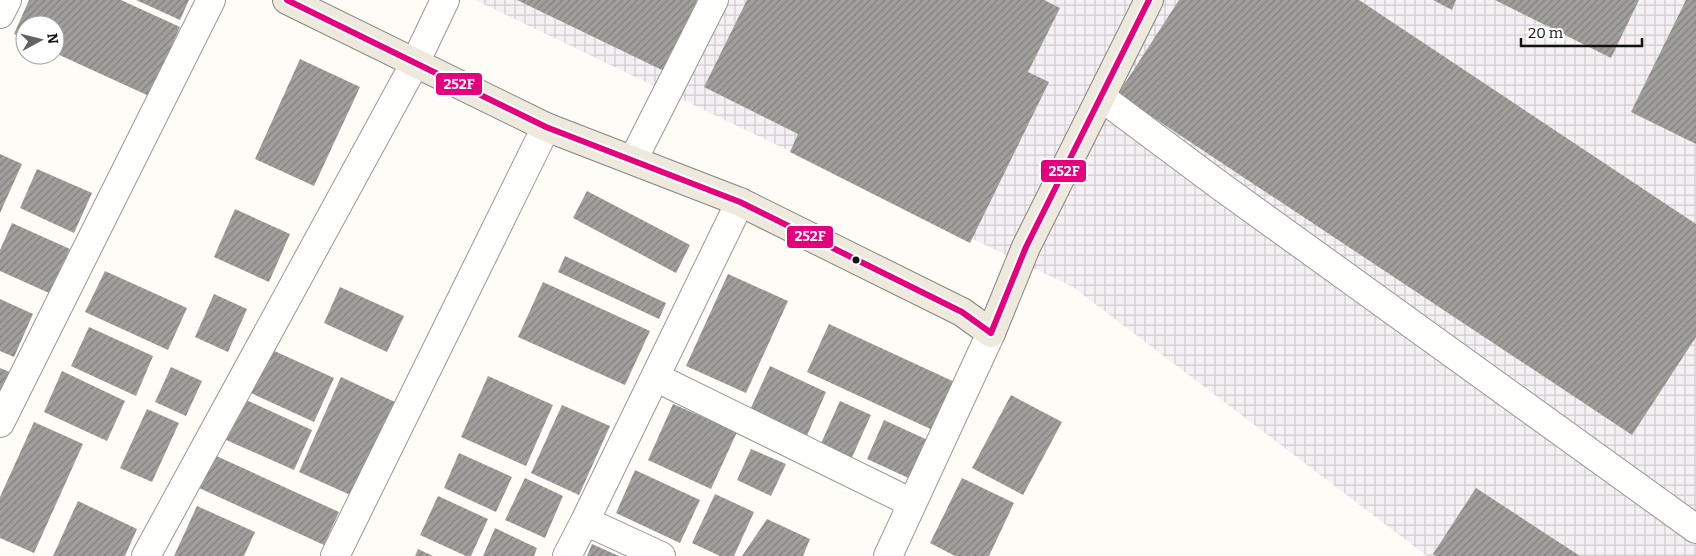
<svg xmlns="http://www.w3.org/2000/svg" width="1696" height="556" font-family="Bitter,serif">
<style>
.industrial{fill:url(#industrial-grid)}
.building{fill:url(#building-hatch)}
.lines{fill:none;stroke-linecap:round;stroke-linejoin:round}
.minor-casing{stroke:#979795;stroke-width:30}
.major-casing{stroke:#858482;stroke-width:30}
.minor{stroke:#fffffe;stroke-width:28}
.major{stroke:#ede9dc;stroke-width:28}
.bus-1-casing{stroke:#fff;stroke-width:10}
.bus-1{stroke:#e5007d;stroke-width:6}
.bus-dot{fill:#111;stroke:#fff;stroke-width:2}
.line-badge{stroke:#fff;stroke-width:2}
.badge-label{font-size:14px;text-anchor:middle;font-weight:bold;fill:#fff}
</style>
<defs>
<pattern id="industrial-grid" width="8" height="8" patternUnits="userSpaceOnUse" patternTransform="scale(1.25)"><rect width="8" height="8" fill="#f5f0f3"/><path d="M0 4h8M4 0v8" fill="none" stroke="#d1cdcf"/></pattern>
<pattern id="building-hatch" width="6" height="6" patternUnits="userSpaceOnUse" patternTransform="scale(1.25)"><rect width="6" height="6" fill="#a19f9c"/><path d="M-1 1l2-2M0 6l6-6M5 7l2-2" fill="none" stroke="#82807e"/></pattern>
</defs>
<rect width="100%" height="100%" fill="#fdfcf7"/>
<path class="industrial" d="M475 0H1696V556H1427L1073 287Z"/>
<path class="building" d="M29 0H121L180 27 149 96 55 53V25H25V39L14 34Z
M136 0H189L180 20Z
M517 0H697L664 71Z
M747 0H1044L1060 8 1028 72 1049 82 970 243 790 152 798 134 704 87Z
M1179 0H1359L1696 224V337L1632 435 1118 94Z
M1433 0H1456L1452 10Z
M1495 0H1639L1611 58Z
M1686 0H1696V144L1631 112Z
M300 59 360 87 314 186 255 159Z
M0 154 22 164 0 213Z
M37 169 92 193 74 233 20 208Z
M587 191 690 245 676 273 573 218Z
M235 209 290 234 269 282 214 257Z
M12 223 70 249 49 293 0 271V250Z
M565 256 666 303 659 319 558 272Z
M105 271 187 308 168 350 85 312Z
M728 274 788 301 746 393 686 366Z
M543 282 650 331 625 385 518 337Z
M340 287 404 316 387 352 324 323Z
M214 294 247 309 228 352 195 337Z
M0 299 33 314 14 357 0 351Z
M829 324 959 384 937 432 807 372Z
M89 327 153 356 136 396 71 366Z
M270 349 334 378 314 422 251 393Z
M770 366 826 392 806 438 749 412Z
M171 367 202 381 186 416 155 402Z
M0 368 12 373 0 401Z
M62 371 125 401 107 441 44 412Z
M488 376 553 405 526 466 461 437Z
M341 377 397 403 355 497 299 472Z
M1011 395 1062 422 1023 495 972 468Z
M242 398 312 430 294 470 224 439Z
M840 401 871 415 849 464 818 450Z
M673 404 737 432 711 489 648 460Z
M562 405 610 426 579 495 531 473Z
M147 409 179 423 152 482 120 468Z
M884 420 932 442 915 481 867 459Z
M34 422 83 444 34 553 0 538V497Z
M751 449 786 464 771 496 737 480Z
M459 453 512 477 496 512 444 488Z
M212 454 339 512 324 545 197 487Z
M635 470 700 500 680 543 616 513Z
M525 478 563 496 545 538 505 520Z
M962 478 1014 503 989 556H955L930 543Z
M1476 488 1580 556H1436L1433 554Z
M715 494 754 512 734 556H720L692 543Z
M438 496 488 519 471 556H466L420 535Z
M78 501 137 529 125 556H53Z
M197 506 255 532 244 556H174Z
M767 519 810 539 803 556H742Z
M495 528 537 548 534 556H483Z
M592 544 619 556H587Z
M418 549 433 556H415Z"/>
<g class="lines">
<defs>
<path id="minor" d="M0 14 7 0
M1101 97 1219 185 1696 529
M633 160 714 0
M655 377 912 503
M0 423 211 0
M585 521 661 556
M146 556 415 63 445 0
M335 556 546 127
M567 556 585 521 740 202
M888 556 991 333"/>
<path id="major" d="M287 0 546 127 740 202 962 312 991 333 1026 247 1149 0"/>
</defs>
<use href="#minor" class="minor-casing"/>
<use href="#major" class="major-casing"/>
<use href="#minor" class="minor"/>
<use href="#major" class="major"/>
<defs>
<path id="bus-1" d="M287 0 546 127 740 202 962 312 991 333 1026 247 1149 0"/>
</defs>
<use href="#bus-1" class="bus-1-casing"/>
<use href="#bus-1" class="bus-1"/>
</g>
<circle class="bus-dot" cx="856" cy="260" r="4.5"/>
<g class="line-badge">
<rect x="435" y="72" width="48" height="24" rx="5" fill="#e5007d"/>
<rect x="1040" y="159" width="47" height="24" rx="5" fill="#e5007d"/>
<rect x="786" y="225" width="48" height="24" rx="5" fill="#e5007d"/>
</g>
<g class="badge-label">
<text x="459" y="89">252F</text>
<text x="1064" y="176">252F</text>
<text x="810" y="241">252F</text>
</g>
<g transform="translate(40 40) rotate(83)"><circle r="24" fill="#ffffff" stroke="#a0a0a0"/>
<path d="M0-4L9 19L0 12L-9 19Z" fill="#646362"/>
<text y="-8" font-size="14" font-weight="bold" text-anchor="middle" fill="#111111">N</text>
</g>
<path d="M1521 38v8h121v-8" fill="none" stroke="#111111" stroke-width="2.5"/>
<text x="1528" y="38" font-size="15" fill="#111111" stroke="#ffffff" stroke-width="4" paint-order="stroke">20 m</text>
</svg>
